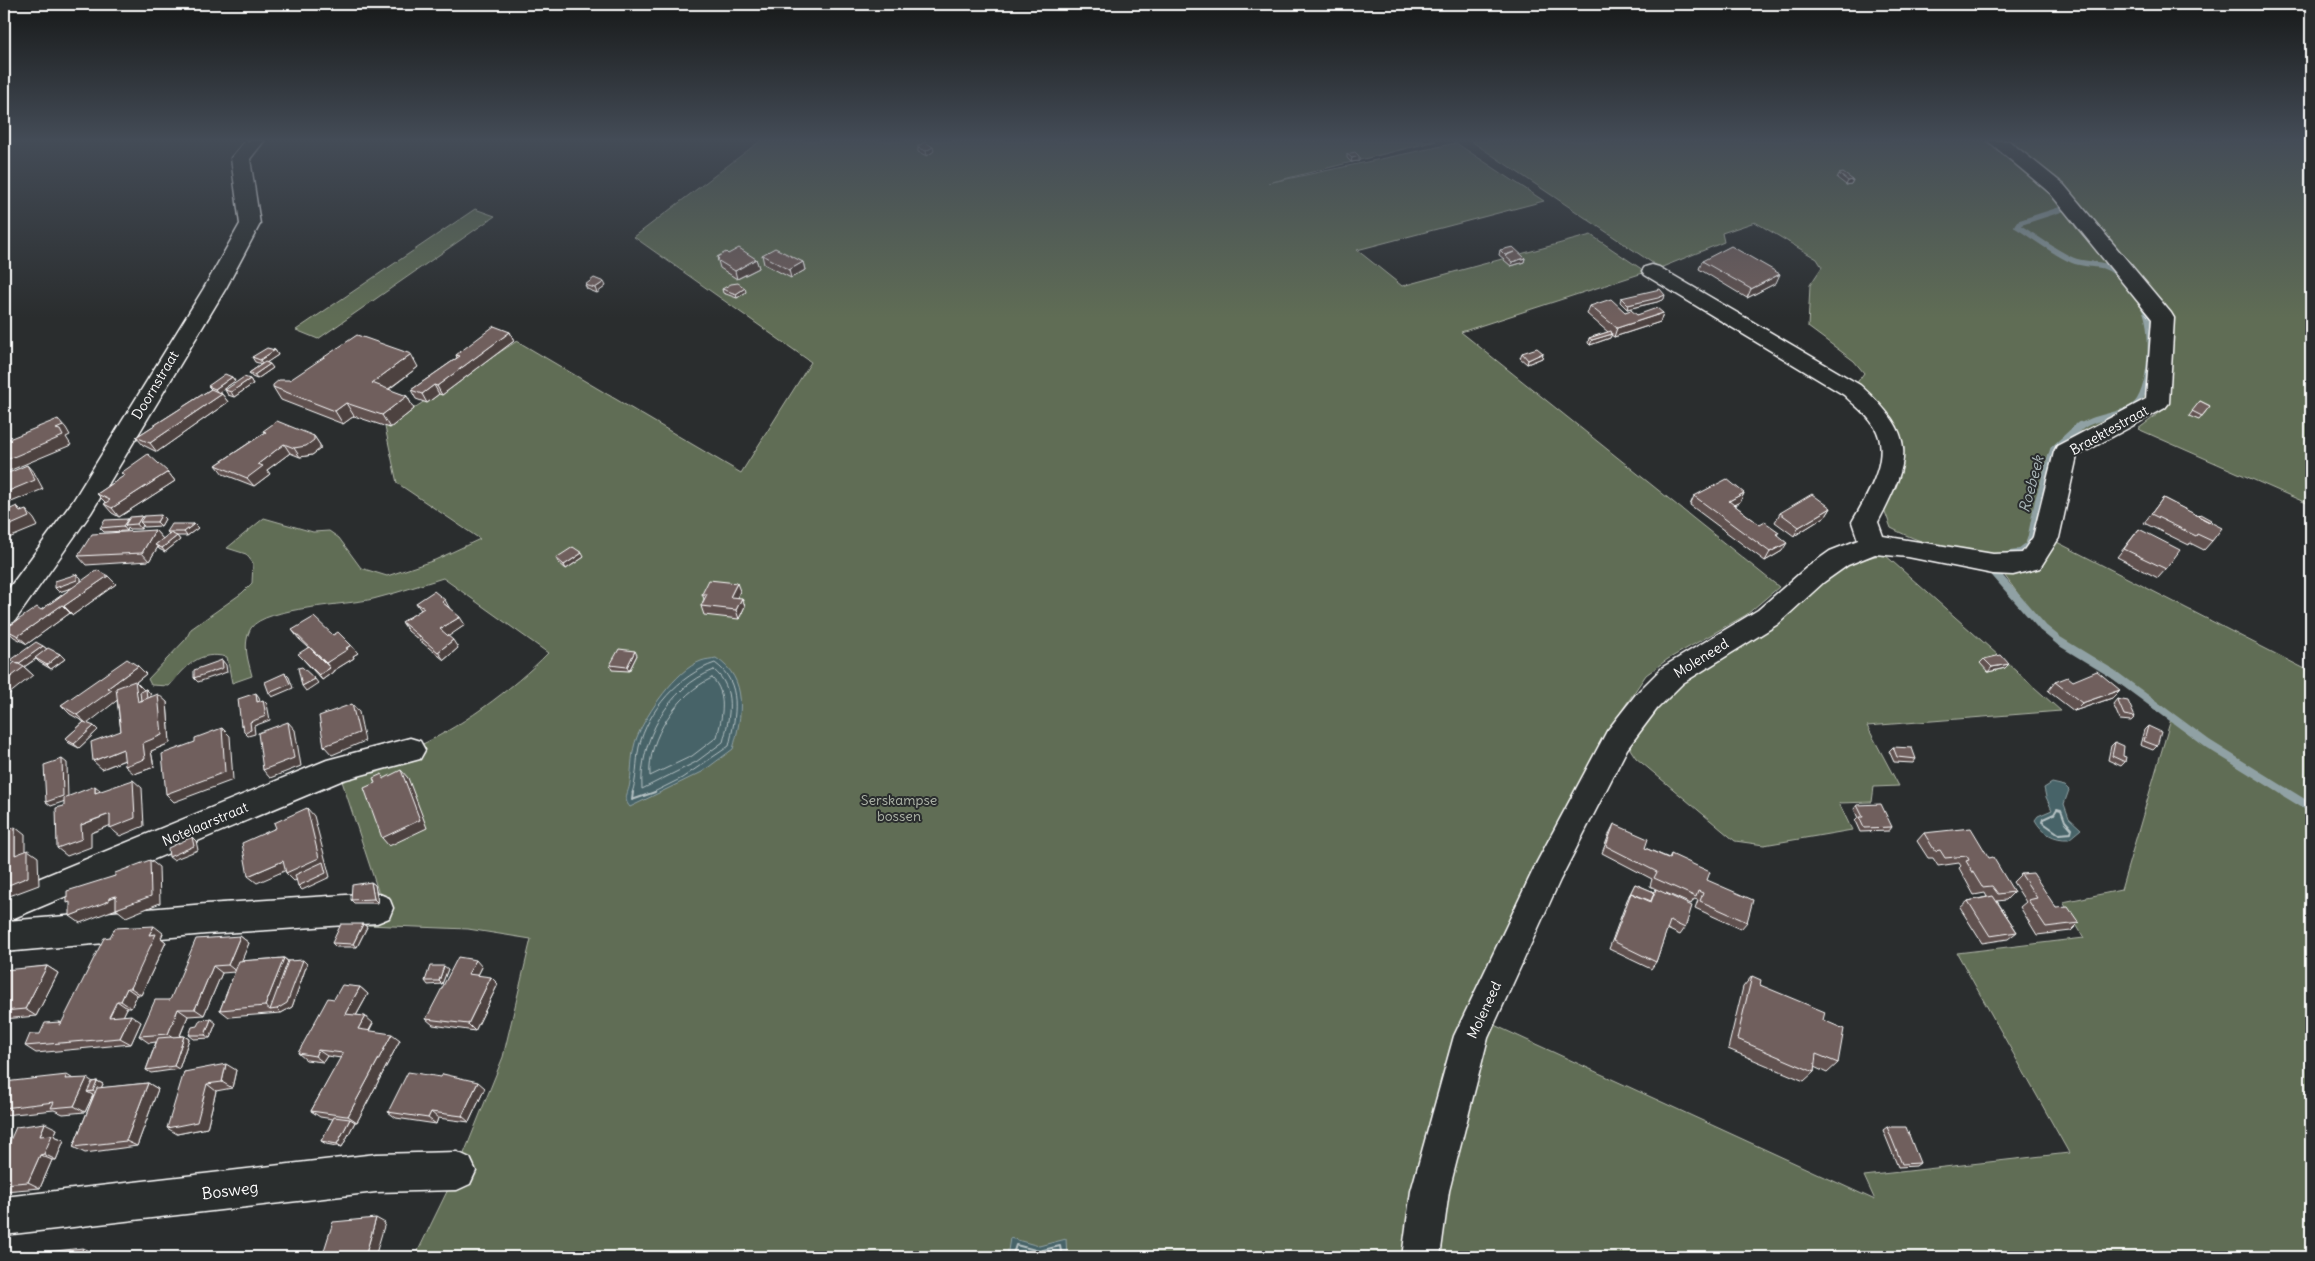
<svg xmlns="http://www.w3.org/2000/svg" width="2315" height="1261" font-family="Delius,sans-serif">
<style>
.green{fill:#616d54;stroke:#b0b6aa}
.water{fill:#466368;stroke:#90a1a4}
.lines{fill:none;stroke-linecap:round;stroke-linejoin:round}
.shore-far1{stroke:#b5c1c3;stroke-width:1}
.shore{stroke:#b5c1c3;stroke-width:2}
.stream-far2{stroke:#90a1a4;stroke-width:5.5}
.stream-far1{stroke:#90a1a4;stroke-width:8}
.stream{stroke:#90a1a4;stroke-width:9}
.minor-casing{stroke:#fff;stroke-width:3}
.minor{fill:#2a2d2e;fill-rule:evenodd}
.wall{fill:#605150;stroke:#fff}
.shaded-wall{fill:#4e4241;stroke:#fff}
.building{fill:#705e5d;stroke:#fff}
.labels{text-anchor:middle;dominant-baseline:central;stroke-width:4;stroke-linejoin:round;paint-order:stroke}
.street-label{font-size:14px;fill:#fff;stroke:#2a2d2e}
.park-label{font-size:14px;fill:#b0b6aa;stroke:#2a2d2e}
.water-label{font-size:15px;font-style:italic;fill:#acb9bb;stroke:#2a2d2e}
.near-street-label{font-size:16px;fill:#fff;stroke:#2a2d2e}
</style>
<rect width="100%" height="100%" fill="#2a2d2e"/>
<filter id="ink" filterUnits="userSpaceOnUse"><feTurbulence type="fractalNoise" baseFrequency=".02" numOctaves="2"/><feDisplacementMap in="SourceGraphic" scale="10" xChannelSelector="R" yChannelSelector="G"/><feConvolveMatrix kernelMatrix="1 2 1 2 8 2 1 2 1" color-interpolation-filters="sRGB"/></filter>
<g filter="url(#ink)">
<path class="green" d="M760 141H1436L1268 183 1456 143 1544 201 1357 250 1402 286 1591 235 1646 272 1461 332 1779 587 1746 615 1668 659 1646 675 1612 725 1492 1024 1875 1200 1864 1176 2069 1153 1957 953 2084 938 2063 902 2121 890 2171 719 2044 630 2002 572 2053 540 2311 672V1257H1437L1451 1168 1419 1183 1408 1257H415L457 1171 503 1057 531 939 468 929 366 925 382 903 338 769C362 763 387 758 409 750 455 732 514 688 548 653L443 578C420 585 397 593 373 599 348 605 265 607 251 628 242 644 248 660 252 676L232 683 227 657C198 650 187 666 169 686L151 685 148 679 186 639 191 629 242 593 252 583 253 563 246 554 227 548 264 518 313 532 329 531 339 538 361 568 387 576 435 560 480 539 397 483 385 427 517 341 741 473 811 362 634 237Z
M1471 141H1985L2061 202 2076 228 2134 291 2144 308 2152 327 2150 392 2143 401 2128 410 2074 435 2057 447 2022 556C1980 559 1929 548 1891 528L1884 509 1901 440 1856 384 1864 373 1854 361 1808 327 1810 285 1822 267 1817 259 1755 222 1722 233 1724 242 1660 268Z
M2008 141H2311V505L2138 429 2166 408 2172 318Z
M475 209 495 216 318 339 296 330Z
M1884 554 2061 711 1867 726 1899 786 1874 787 1872 802 1839 803 1852 830 1764 845 1735 841 1636 758 1630 749 1632 737 1680 680 1811 592 1838 571 1859 560Z"/>
<path class="water" d="M716 658C749 679 742 716 733 749L702 772 630 807C622 798 629 793 630 782 632 767 631 752 637 737 647 713 676 670 701 661 706 659 712 659 716 658Z
M2052 783 2065 786 2069 790 2064 804 2069 818 2081 829 2069 839C2054 840 2042 833 2035 820L2038 816 2052 810 2046 797 2044 788Z
M1010 1238 1039 1246 1066 1239 1067 1257H1007Z"/>
<g class="lines">
<path class="shore-far1" d="M714 670C736 688 730 717 723 742L696 762 642 789C639 741 668 687 714 670Z
M712 678C728 693 722 718 717 737L692 756 650 776C647 739 678 693 712 678Z
M632 793C637 779 636 762 639 747 648 710 679 675 715 663 743 683 736 716 729 746L682 778 652 793"/>
<path class="shore" d="M633 792 632 800 655 792
M2057 809 2061 810 2065 821 2072 829 2071 833 2059 834 2042 822 2043 819 2054 814Z
M1012 1257 1016 1245 1039 1251 1060 1246 1062 1257"/>
<path class="stream-far2" d="M2058 198 2062 209 2019 223 2017 226C2035 237 2052 251 2072 260 2088 267 2102 260 2116 273
M2079 428C2094 416 2117 417 2133 407 2152 396 2155 325 2144 308"/>
<path class="stream-far1" d="M2010 555 2018 554 2030 545 2039 500 2054 450 2080 426
M1995 573 2043 628 2059 641 2113 674 2208 744 2287 793"/>
<path class="stream" d="M2285 792 2311 808"/>
<defs>
<path id="minor" d="M245 141H264L250 159 260 224 226 288 91 513 14 622 4 625V595L73 501 204 288 240 224 231 158Z
M1988 141H2009L2064 185 2171 313 2174 318 2169 403 2165 408 2077 456 2059 538 2040 568 2013 575 1993 574 1908 557 1875 554 1848 565 1824 582 1778 624 1683 683 1657 709 1627 749 1560 880 1488 1038 1449 1191 1440 1257H1402L1411 1191 1454 1036 1537 862 1607 731 1637 693 1663 667 1758 610 1806 568 1830 551 1858 540 1852 522C1867 496 1893 456 1874 426 1867 414 1854 405 1844 395L1645 275 1642 271 1645 267 1652 265 1659 267 1860 385C1917 436 1912 457 1878 522L1883 536 1993 554 2022 553 2033 537 2054 452 2057 446 2146 399 2152 319 2050 193Z
M410 738 420 741 425 750 420 759 343 780 7 921 206 904 377 893 389 898 393 908 389 918 377 923 206 934 4 952V893L327 760Z
M457 1152 470 1158 476 1171 470 1184 457 1190 376 1192 4 1235V1197L376 1154Z"/>
</defs>
<use href="#minor" class="minor-casing"/>
<use href="#minor" class="minor"/>
</g>
<path class="wall" d="M918 148 934 151 927 156 918 152Z
M1347 154 1359 161 1351 162 1347 158Z
M1839 174 1853 180 1851 184 1846 185 1837 178Z
M1500 250 1525 258 1524 262 1511 266 1504 260V259L1499 255Z
M728 254 756 259 759 268 737 279 720 268 717 257Z
M762 255 803 262 805 270 791 278 764 264Z
M1702 261 1776 283 1747 298 1699 269Z
M585 285 606 286 597 293 587 289Z
M722 289 746 292 737 298 723 293Z
M1621 298 1664 299 1657 302 1627 309 1620 302Z
M1590 306 1625 312 1637 315 1663 313 1660 322 1614 337 1611 335 1610 338 1590 345 1588 343 1589 338 1608 332 1587 314Z
M510 332 514 341 442 395 439 394 427 403 416 399 411 390 457 358 456 355Z
M275 350 278 355 267 362 273 368 257 379 252 377 249 373 262 364 255 362 252 357Z
M1522 353H1543L1542 358 1527 364 1520 358Z
M418 367 388 390 407 396 414 409 390 428 354 416 343 424 281 400 273 387 290 380Z
M232 377 235 381 219 392 222 394 228 402 157 452 143 445 136 437 211 389 208 386Z
M250 379 253 384 234 397 228 395 225 390Z
M2200 401 2210 406 2199 420 2189 416Z
M263 431 314 436 320 445V449L312 455 300 457 290 453 267 470 270 474 254 486 223 474 216 465 264 433Z
M168 472 175 481 119 517 112 513 104 504 106 503 97 494 124 476 121 473Z
M1744 493 1740 502 1734 505 1760 525 1779 532 1777 535 1782 551 1765 561 1690 505 1694 496Z
M2163 498 2209 522 2212 541 2204 550 2190 543 2189 545 2144 523Z
M1831 508 1826 516 1794 536 1775 522 1780 513Z
M142 516 143 518 165 519 161 526 144 527 143 525 141 529H129L128 528 127 531 104 532 100 528 128 519H129Z
M194 524 198 528 187 536H177L180 540 165 552 159 549 158 547 149 561 86 565 78 556 155 530 163 539 169 534 167 532Z
M2139 529 2166 569 2158 578 2117 557Z
M584 557 566 569 558 562 556 558Z
M81 578V582L116 584 73 615 70 613 27 644 14 637 5 629 41 610 73 587 59 592Z
M740 591 738 597 745 606 739 619 704 615 701 606 704 599 702 594Z
M416 603 450 609 465 625 448 636 458 648 444 660 408 631 402 622 421 610Z
M292 630 333 635 358 653 353 656 354 658 333 671V672L322 680 302 658 308 647 299 639Z
M43 646 47 649 60 654 65 659 51 669 39 662 36 659 24 667 33 675 11 660Z
M637 655 629 671 612 670 610 665Z
M1984 659 2009 664 2005 668 1988 672 1980 663Z
M138 666 146 674 136 682 144 690 146 689 150 693 151 697 167 702 170 743 151 751 154 767 134 774 125 760 102 769 121 731 117 700 87 723 98 730 79 748 69 743 65 739 84 722 70 714 61 705Z
M2073 681 2120 690 2112 698 2074 711 2048 691 2055 682Z
M2117 699 2135 717 2131 721 2120 720 2113 704Z
M2148 726 2157 746 2153 750 2140 745 2144 730Z
M2115 742 2123 756 2125 762 2121 766 2108 760 2111 746Z
M1893 747 1916 759 1913 763 1894 762 1889 751Z
M1857 805 1892 827 1889 831 1860 832 1855 821 1858 818 1854 809Z
M1614 824 1645 848 1669 858 1671 854 1707 880 1747 922 1741 929 1695 908 1698 900 1694 899 1691 904 1666 893 1685 928 1680 935 1667 929 1656 962 1651 969 1609 949 1627 900 1635 884 1654 892 1656 889 1650 886 1652 879 1602 853 1610 832Z
M1924 833 1989 858 2014 892 2006 900 1997 901 2017 932 2008 939 1982 943 1960 908 1968 901 1987 897 1985 893 1974 895 1959 868 1961 866 1959 863 1938 866 1933 858H1928L1917 841Z
M2021 874 2056 908 2079 923 2071 931 2037 935 2020 907 2026 902 2013 882Z
M371 882 375 885 378 903H354L351 900Z
M363 924 367 927 357 947H336L332 943Z
M163 933 161 938 166 942 141 995H137L131 1008H127L123 1016 141 1022 131 1044 36 1053 25 1046 60 1022 62 1023Z
M240 936 249 943 241 961 284 958 288 961 307 964 292 1007 281 1013 229 1017 220 1010 235 972 222 973 204 1015 188 1016 180 1036H184L189 1039 179 1069 151 1073 146 1070 156 1042 149 1043 139 1036 170 1000Z
M47 966 58 973 36 1016 4 1019V971Z
M482 967 478 975 498 984 475 1031 433 1025 426 1019Z
M448 969 442 984 428 985 425 981Z
M1752 976 1760 985 1823 1020 1838 1063 1827 1073 1814 1067V1072L1804 1081 1728 1049 1743 987Z
M360 987 368 994 356 1016 373 1023 369 1031 400 1040 357 1122H355L342 1147 326 1144 321 1141 333 1119 320 1117 311 1111 341 1058 327 1056 323 1062 306 1060 298 1053 334 999Z
M216 1023 210 1038 194 1039 189 1035Z
M236 1070 232 1088 216 1091 207 1128 177 1134 184 1072Z
M73 1079 92 1082 97 1081 103 1084 101 1088 148 1083 158 1089 137 1146 85 1153 73 1147 94 1095H93L85 1112 63 1114 54 1110 4 1115V1082Z
M485 1088 469 1122 438 1118 436 1124 396 1118 388 1112Z
M1887 1127 1920 1163 1916 1166 1898 1167 1883 1130Z
M57 1129 54 1136 64 1140 56 1160H52L40 1188 4 1191V1154Z"/>
<path class="shaded-wall" d="M933 147 934 151 927 156 926 151Z
M1359 156V161L1351 162 1352 158Z
M1853 180 1851 184 1846 185 1848 181Z
M1525 258 1524 262 1511 266 1512 262Z
M756 259 759 268 737 279 735 271Z
M803 262 805 270 791 278 789 270Z
M1780 274 1776 283 1747 298 1751 289Z
M604 282 606 286 597 293 595 288Z
M745 288 746 292 737 298 736 294Z
M1665 295 1664 299 1657 302 1627 309 1628 305Z
M1663 313 1660 322 1614 337 1617 328Z
M510 332 514 341 442 395 437 386Z
M1612 334 1610 338 1590 345 1592 340Z
M275 350 278 355 263 365 260 360Z
M1543 353 1542 358 1527 364 1528 360Z
M411 354 418 367 379 396 372 383Z
M270 364 273 368 257 379 254 375Z
M232 377 235 381 218 393 215 389Z
M250 379 253 384 234 397 231 392Z
M434 385 439 394 427 403 422 394Z
M222 394 228 402 157 452 150 443Z
M407 396 414 409 390 428 382 415Z
M346 403 354 416 343 424 335 411Z
M58 419 66 428 70 435 66 437 71 445 4 473V461L56 429Z
M314 436 320 445V449L312 455 300 457 294 448Z
M284 444 290 453 267 470 270 474 254 486 247 478 258 464Z
M27 465 35 474 43 489 4 505V493Z
M168 472 175 481 119 517 112 508Z
M1744 493 1740 502 1725 509 1729 501Z
M17 506 26 515V510L34 519 38 526 4 540V528L20 512Z
M1831 508 1826 516 1794 536 1799 527Z
M161 515 165 519 161 526 157 522Z
M142 516 145 520 140 522 143 525 141 529 137 524Z
M128 519 132 523 125 525 128 528 127 531 123 526Z
M194 524 198 528 187 536 184 532Z
M155 530 163 539 155 545 158 547 149 561 142 553Z
M177 536 180 540 165 552 162 548Z
M1787 543 1782 551 1765 561 1770 552Z
M582 553 584 557 566 569 564 565Z
M77 574 81 578V585L59 592 55 588Z
M108 576 116 584 73 615 64 606Z
M737 583 740 591 734 605 730 597Z
M742 598 745 606 739 619 736 610Z
M445 600 450 609 442 602Z
M62 605 70 613 27 644 18 636Z
M460 617 465 625 446 638 440 629Z
M453 640 458 648 444 660 438 652Z
M351 645 358 653 353 656 354 658 333 671V672L322 680 319 675 330 668 326 663Z
M43 646 48 650 24 667 33 675 4 698V682L18 664Z
M635 651 637 655 629 671 627 667Z
M60 654 65 659 51 669 47 665Z
M222 660 226 665 227 672 198 682 194 678Z
M2009 664 2005 668 1988 672 1992 667Z
M138 666 146 674 136 682 144 690 146 689 150 693 152 706 120 698 87 724 77 715 108 688Z
M285 673 289 677 293 688 272 697 269 693Z
M315 679 318 683 306 691 302 686Z
M2120 690 2112 698 2074 711 2082 703Z
M256 693 259 697 261 706 257 702Z
M158 694 167 702 170 743 151 751 154 767 134 774 125 766 143 743Z
M263 700 267 704 270 720 254 726 255 734 248 736 244 732Z
M352 704 359 712 365 741 332 755 324 746Z
M288 722 295 730 301 766 270 778 263 770Z
M94 726 98 730 79 748 74 744Z
M222 728 230 736 233 780 174 802 166 794Z
M123 749 132 757 102 769 93 761Z
M62 759 67 763 68 800 51 806 46 802Z
M401 770 408 778 427 828 389 846 382 838Z
M133 780 142 788 144 826 120 836 110 828Z
M95 786 105 794 95 793Z
M307 808 314 816 330 877 302 890 298 886 325 867 294 881 286 873Z
M110 814 119 822 91 833V847L67 856 57 848 81 825Z
M15 827 25 835V863L15 855Z
M192 837 196 841 198 850 173 860 169 857Z
M28 850 38 857 39 885 4 898V887Z
M150 860 159 867 160 903 126 917 116 909Z
M283 861 291 868 257 883 248 876Z
M371 882 375 885 378 903 374 899Z
M116 896 119 908 80 923 70 916Z
M363 924 367 927 357 947 353 944Z
M154 926 163 933 161 938 166 942 141 995 131 988 149 935Z
M240 936 249 943 237 972 228 965Z
M284 958 292 965 270 1010 265 1006Z
M303 960 307 964 292 1007 281 1013 277 1009Z
M476 960 482 967 475 981 468 974Z
M47 966 58 973 36 1016 25 1009Z
M213 966 222 973 204 1015 195 1009Z
M444 966 448 969 442 984 439 981Z
M491 977 498 984 475 1031 468 1024Z
M360 987 368 994 353 1021 345 1014Z
M127 988 137 995 131 1008 121 1001Z
M117 1001 127 1008 120 1023 109 1017Z
M178 1009 188 1016 178 1040 168 1034Z
M131 1015 141 1022 131 1044 120 1038Z
M365 1016 373 1023 366 1036 358 1029Z
M211 1019 216 1023 210 1038 205 1035Z
M392 1034 400 1040 357 1122 348 1116Z
M184 1036 189 1039 179 1069 174 1066Z
M318 1050 327 1056 323 1062 315 1056Z
M226 1064 236 1070 232 1088 222 1082Z
M67 1075 78 1082 65 1079Z
M87 1078 96 1084 97 1081 103 1084 98 1095 93 1091 87 1092 93 1095 85 1112 74 1106Z
M478 1082 485 1088 469 1122 462 1116Z
M148 1083 158 1089 137 1146 126 1141Z
M207 1084 216 1091 207 1128 177 1134 167 1128Z
M431 1112 438 1118 436 1124 428 1118Z
M350 1119 355 1122 342 1147 337 1144Z
M45 1123 57 1129 54 1136 64 1140 56 1160 44 1154 40 1136Z
M40 1155 52 1160 40 1188 28 1182Z
M376 1218 385 1223 375 1257H365Z
M83 1248 95 1253 93 1257H79Z"/>
<path class="building" d="M925 142 933 147 926 151 918 148V146Z
M1355 152 1359 156 1352 158 1347 154Z
M1843 173 1853 180 1848 181 1839 174Z
M1731 246 1780 274 1751 289 1702 261Z
M1513 247 1525 258 1512 262 1505 256 1514 252 1505 255 1500 250Z
M739 248 756 259 735 271 717 260 719 259 717 257 726 252 728 254Z
M775 248 803 262 789 270 762 255Z
M594 278 604 282 595 288 585 285Z
M738 283 745 288 736 294 722 289 731 284Z
M1660 289 1665 295 1658 298 1628 305 1621 298Z
M1611 299 1625 312 1631 310 1637 315 1657 308 1663 313 1617 328 1590 306Z
M494 326 510 332 437 386 434 385 422 394 411 390 460 356 456 355Z
M1611 331 1612 334 1592 340 1589 338Z
M357 335 411 354 372 383 407 396 382 415 346 403 335 411 273 387V385L279 380H290Z
M267 348 275 350 260 360 252 357Z
M1537 348 1543 353 1528 360 1522 353Z
M265 362 270 364 254 375 249 373Z
M225 374 232 377 215 389 208 386Z
M244 377 250 379 231 392 225 390Z
M211 389 222 394 150 443 136 437Z
M2200 401 2210 406 2202 416 2192 411Z
M58 419 63 426 56 429 60 430 63 436 4 461V441Z
M277 421 314 436V440L306 446 294 448 284 444 258 464 263 466 247 478 216 465 266 432 263 431Z
M148 454 168 472 112 508 104 504 110 500 97 494 125 475 121 473Z
M27 465 35 480 4 493V475Z
M1727 479 1744 493 1729 501 1760 525 1765 522 1779 532 1776 534 1787 543 1770 552 1694 496Z
M1812 494 1831 508 1799 527 1780 513Z
M2163 498 2222 528 2212 541 2197 534 2196 536 2151 514Z
M17 506 20 512 26 510 29 517 4 528V512Z
M2200 514 2211 520 2209 522 2198 516Z
M161 515 157 522H140L144 516Z
M142 516 137 524 125 525 130 517Z
M128 519 123 526 100 528 105 520Z
M172 524H194L184 532H167Z
M2139 529 2180 550 2166 569 2124 549Z
M155 530 142 553 78 556 92 534Z
M170 533 177 536 162 548 155 545Z
M573 547 582 553 564 565 556 558Z
M97 570 108 576 64 606 62 605 18 636 5 629 37 607 41 610Z
M77 574V580L55 588V581Z
M709 580 737 583 730 597 742 598 736 610 701 606 707 594H702Z
M434 591 445 600 442 602 460 617 440 629 453 640 438 652 402 622 424 608 416 603Z
M314 617 333 635 338 632 351 645 346 648 348 649 326 663 292 630Z
M36 642 43 646 18 664 11 660Z
M309 647 330 668 319 675 298 654Z
M48 648 60 654 47 665 35 658Z
M619 649 635 651 627 667 610 665Z
M2001 655 2009 664 1992 667 1984 659Z
M127 659 138 666 108 688 112 690 77 715 61 705Z
M222 660 223 668 194 678V670Z
M15 662 24 667 4 682V671Z
M302 667 315 679 302 686 298 668Z
M2097 671 2120 690 2082 703 2055 682 2068 677 2073 681Z
M285 673 290 684 269 693 265 682Z
M135 681 138 702 158 694 162 735 143 743 145 759 125 766 123 749 93 761 91 742 121 731 116 688Z
M146 689 147 698 141 701 140 692Z
M256 693 257 702 263 700 266 716 250 722 251 730 244 732 243 725 241 726 238 699Z
M2117 699 2128 701 2135 717 2124 715Z
M352 704 359 733 324 746 319 716Z
M84 722 94 726 74 744 65 739Z
M288 722 294 758 263 770 258 733Z
M2148 726 2161 732 2157 746 2144 741Z
M222 728 225 772 166 794 162 754 195 742V738Z
M2115 742 2124 746 2123 756 2126 757 2125 762 2112 756Z
M1893 747 1912 748 1916 759 1897 757Z
M62 759 63 796 46 802 44 765Z
M401 770 420 820 382 838 364 788 375 783 373 778 382 774 383 779Z
M133 780 135 818 110 828V814L96 819 81 825 82 839 57 848 56 808 64 806V798L95 786V793Z
M1881 804 1892 827 1864 828 1859 817H1863L1857 805Z
M307 808 319 858 286 873 283 861 248 876 242 843 276 828 274 823Z
M1614 824 1648 839 1645 848 1670 859 1671 854 1710 872 1707 880 1753 900 1747 922 1700 901 1703 893 1698 891 1696 897 1654 878 1657 872 1606 846Z
M15 827V855L28 850V877L4 887V832Z
M1971 828 1989 858 1993 857 2014 892 1998 894 1992 886 1982 887 1966 861 1969 860 1967 856 1945 858 1940 850 1935 851 1924 833Z
M192 837 194 846 169 857 168 848Z
M150 860 151 896 116 909V896L109 898V901L70 916V902L67 903V891L115 876V873Z
M323 862 326 873 298 886 295 875Z
M2033 873 2056 908 2068 907 2079 923 2046 927 2028 900 2037 898 2021 874Z
M371 882 374 899 351 900 352 885Z
M1635 884 1654 892 1651 901 1631 893 1629 896Z
M1656 889 1692 906 1685 928 1670 921 1656 962 1613 941 1631 893 1651 902Z
M1993 896 2017 932 1990 936 1968 901Z
M341 924H363L353 944 332 943Z
M154 926 149 935 156 934 131 988H127L121 1001H117L109 1017 131 1015 120 1038 25 1046 30 1034H40L45 1023 60 1022 59 1025 61 1024 104 938 110 937 115 928Z
M240 936 228 965 213 966 195 1009H178L168 1034 139 1036 155 1000H170L196 939Z
M458 957 476 960 468 974 491 977 468 1024 426 1019Z
M284 958 265 1006 220 1010 239 961Z
M303 960 287 1003 277 1009 270 1010 288 961Z
M47 966 25 1009 4 1011V970Z
M430 966H444L439 981H425Z
M1752 976 1761 980 1760 985 1825 1012 1823 1020 1844 1029 1838 1063 1816 1054 1814 1072 1737 1039Z
M342 985 360 987 345 1014 365 1016 358 1029 392 1034 348 1116H346L311 1111 343 1053 318 1050 315 1056 298 1053 328 998 334 999Z
M211 1019 205 1035H189L192 1027 197 1026 200 1020Z
M184 1036 174 1066 146 1070 158 1038Z
M226 1064 222 1082 207 1084 197 1122 167 1128 184 1072Z
M408 1072 441 1077 443 1074 478 1082 462 1116 431 1112 428 1118 388 1112Z
M67 1075 65 1079 87 1078 74 1106 51 1108 54 1102 4 1108V1082Z
M97 1081 93 1091 87 1092 92 1082Z
M148 1083 126 1141 73 1147 97 1088Z
M334 1117 350 1119 337 1144 321 1141Z
M45 1123 40 1136 52 1135 44 1154 40 1155 28 1182 4 1184V1154L16 1127Z
M1887 1127H1906L1920 1163 1902 1164Z
M376 1218 365 1257H322L333 1222Z
M83 1248 79 1257H8L9 1256Z"/>
</g>
<linearGradient id="sky" x2="0" y2="1"><stop stop-color="#171919"/><stop offset="0.44" stop-color="#444c57"/><stop offset="1" stop-color="#444c57" stop-opacity="0"/></linearGradient>
<rect width="2315" height="318" fill="url(#sky)"/>
<g class="labels">
<g class="street-label">
<text transform="translate(155 385) rotate(-59)">Doornstraat</text>
<text transform="translate(2109 430) rotate(-29)">Braektestraat</text>
<text transform="translate(1701 658) rotate(-32)">Moleneed</text>
<text transform="translate(205 824) rotate(-23)">Notelaarstraat</text>
<text transform="translate(1484 1010) rotate(-65)">Moleneed</text>
</g>
<g class="park-label">
<text x="899" y="800">Serskampse<tspan x="899" dy="16">bossen</tspan></text>
</g>
<g class="water-label">
<text transform="translate(2031 484) rotate(-75)">Roebeek</text>
</g>
<g class="near-street-label">
<text transform="translate(230 1190) rotate(-7)">Bosweg</text>
</g>
</g>
<rect width="2315" height="1261" fill="none" stroke="#2a2d2e" stroke-width="20"/>
<rect x="10" y="10" width="2295" height="1241" fill="none" stroke="#fff" stroke-width="2" filter="url(#ink)"/>
</svg>
